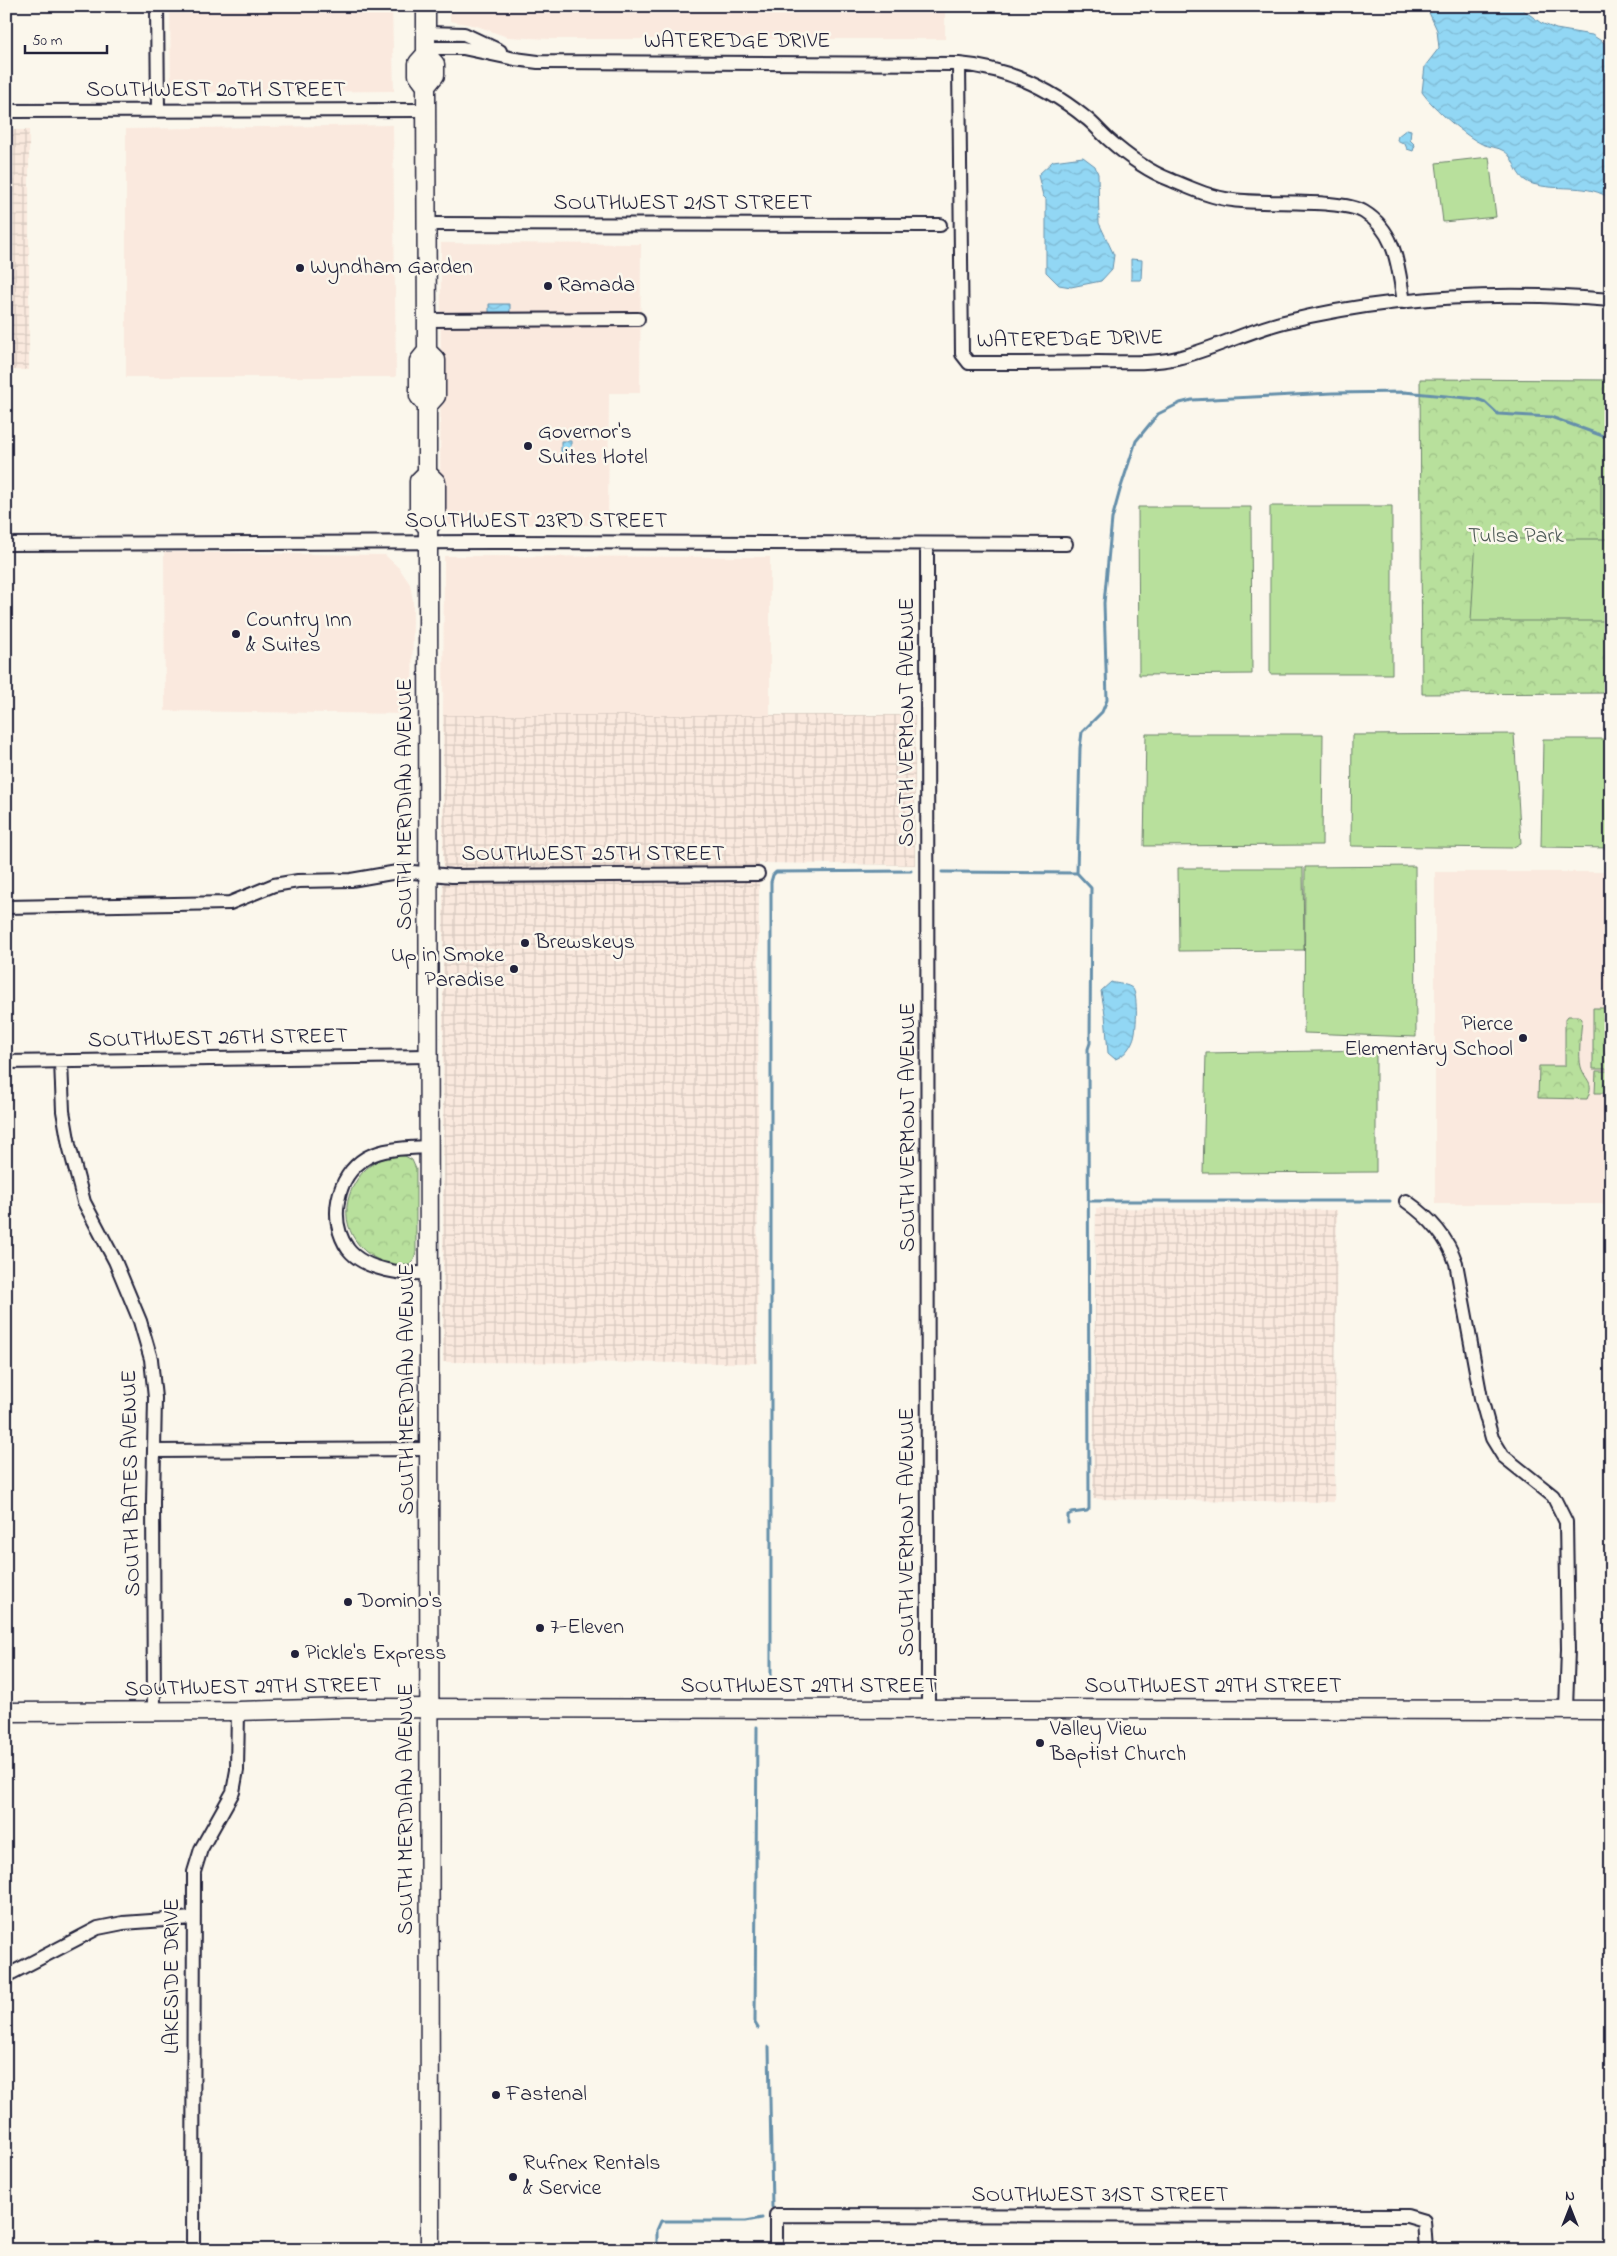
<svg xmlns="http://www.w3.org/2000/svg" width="1617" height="2256" font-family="'Indie Flower',sans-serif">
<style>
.built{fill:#fae9de}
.industrial{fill:url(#industrial-grid)}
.park{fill:url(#park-crowns);stroke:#6d816c}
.garden{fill:#b8e09c;stroke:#6d816c}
.water{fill:url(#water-waves);stroke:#658faa}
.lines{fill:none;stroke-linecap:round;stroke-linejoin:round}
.stream{stroke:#658faa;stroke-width:3}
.street-casing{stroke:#22223b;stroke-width:16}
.secondary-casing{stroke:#22223b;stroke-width:21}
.street{stroke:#fbf7ec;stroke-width:12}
.secondary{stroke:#fbf7ec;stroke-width:18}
.poi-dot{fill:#22223b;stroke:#fbf7ec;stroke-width:2}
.labels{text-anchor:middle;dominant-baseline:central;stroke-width:5;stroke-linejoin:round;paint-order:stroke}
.street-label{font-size:22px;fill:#22223b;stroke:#fbf7ec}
.poi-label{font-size:22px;fill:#22223b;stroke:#fbf7ec;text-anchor:start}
.park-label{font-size:22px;fill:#4f5b58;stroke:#fbf7ec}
</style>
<defs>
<pattern id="industrial-grid" width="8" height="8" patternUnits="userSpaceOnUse" patternTransform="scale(1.25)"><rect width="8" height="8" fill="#fae9de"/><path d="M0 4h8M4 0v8" fill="none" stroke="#d6c8bf"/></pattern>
<pattern id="park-crowns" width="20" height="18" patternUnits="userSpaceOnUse" patternTransform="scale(1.25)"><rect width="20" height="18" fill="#b8e09c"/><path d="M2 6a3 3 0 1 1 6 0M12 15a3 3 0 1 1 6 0" fill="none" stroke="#9ec087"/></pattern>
<pattern id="water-waves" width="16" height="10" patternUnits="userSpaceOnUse" patternTransform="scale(1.25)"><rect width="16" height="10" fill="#92d7f4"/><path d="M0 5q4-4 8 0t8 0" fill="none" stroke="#7eb8d2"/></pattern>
</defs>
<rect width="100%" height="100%" fill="#fbf7ec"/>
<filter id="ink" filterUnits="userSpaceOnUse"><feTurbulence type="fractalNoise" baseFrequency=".02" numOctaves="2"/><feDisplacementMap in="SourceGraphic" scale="10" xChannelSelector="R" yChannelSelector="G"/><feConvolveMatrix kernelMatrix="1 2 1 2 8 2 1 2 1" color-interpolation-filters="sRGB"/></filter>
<g filter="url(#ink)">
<path class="built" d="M170 6H392L394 91 171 93Z
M450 6H945V39H551L507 37 477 26 450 21Z
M393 125 396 377H126V129Z
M441 243 641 244 640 393H609L608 525H440Z
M164 552 385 555 399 568 410 584 413 601 412 714 165 711Z
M444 556 770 557V715H443Z
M1435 872H1611V1204H1435Z"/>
<path class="industrial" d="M6 130H29V370H6Z
M443 715H915V865L759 863 757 1363 443 1362Z
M1096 1208 1337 1210 1334 1502 1093 1499Z"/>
<path class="park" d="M1420 379 1611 380V693L1422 694Z
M1593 1008H1611V1069H1593Z
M1568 1016H1578L1582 1019C1581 1031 1578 1056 1581 1067 1586 1082 1595 1081 1587 1099L1538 1098 1539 1066H1565V1020Z
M1596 1071H1611V1093H1595Z
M394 1155 405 1156 412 1160 416 1169V1253C414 1258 413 1263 408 1266 400 1269 393 1265 386 1263 351 1251 336 1215 355 1183 364 1167 377 1159 394 1155Z"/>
<path class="garden" d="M1489 157 1496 217 1443 222 1436 163Z
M1601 475H1611V514H1601Z
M1270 506H1392V674H1270Z
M1138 507H1251L1252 674 1139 675Z
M1476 539H1611V621H1471Z
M1146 734H1323L1322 845 1144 846Z
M1514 734 1521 843 1512 848 1351 846 1352 735Z
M1543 739H1611V848L1541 847Z
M1415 866 1416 1037 1304 1033 1305 867Z
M1178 868H1303L1304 950 1179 951Z
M1376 1050V1172L1203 1173 1206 1053Z"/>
<path class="water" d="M1426 6H1518L1541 23 1556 29 1592 35 1609 46 1611 199C1588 183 1562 191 1537 185 1513 181 1518 160 1504 151 1498 147 1489 147 1482 144 1465 136 1433 108 1422 92L1425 66 1439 48 1437 30Z
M1407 129 1411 130 1410 140 1415 145 1413 151 1407 149 1405 144 1397 140 1398 136Z
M1083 157 1095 166 1098 174 1099 223 1114 255 1112 269 1101 281 1071 287 1059 285 1046 272V199L1043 196 1038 175 1053 161Z
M1131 259 1142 260 1141 280H1131Z
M489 304H510V315H489Z
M561 441H571V460H561Z
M1111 982C1117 984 1129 984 1133 989 1138 997 1137 1032 1133 1040 1130 1048 1123 1057 1115 1059L1108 1053 1105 1014 1101 991Z"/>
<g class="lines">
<path class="stream" d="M942 872 1077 873
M1089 1201H1390
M1068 1523V1515L1072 1513 1087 1511 1089 1509 1088 1049 1090 1043 1091 888 1077 873 1080 748 1082 732 1102 712 1107 700 1104 603 1112 519 1120 490 1136 441 1158 414 1180 403 1192 400 1332 393 1404 392 1477 399 1485 402 1498 414 1551 417 1611 439
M771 1692V882L773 875 776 872 911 871
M757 1727 755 2023 758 2028
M769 2047 772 2207
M657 2250V2230L661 2221H746L762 2218"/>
<defs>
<path id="street" d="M157 6 158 110
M426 33 464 34 500 51
M426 48H463L515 59 538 62 959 64C1007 68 1049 88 1086 118 1094 124 1100 132 1108 139 1127 156 1147 171 1171 180 1190 188 1212 198 1233 200 1264 205 1341 198 1364 212 1397 232 1398 268 1404 302
M959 64 962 354 969 363C1012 363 1055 363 1098 362 1124 362 1151 364 1177 358 1212 350 1247 331 1284 322 1390 296 1503 291 1611 300
M6 111 426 110
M427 224 940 225
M427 320 638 319
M6 544 493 542 1066 544
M927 545 928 1709
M6 907 230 903 274 885 298 881 351 880 403 871 452 876 758 874
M61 1061 63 1111 69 1145 84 1202 115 1261 140 1321 151 1359 155 1398 153 1502 154 1712
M6 1062 429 1056
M429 1147C410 1148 383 1148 366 1158 336 1176 328 1221 348 1249 364 1270 406 1276 430 1272
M1406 1201C1429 1217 1447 1236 1456 1263L1481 1398 1492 1438 1503 1456 1553 1496 1566 1522 1568 1649 1566 1709
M155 1451 430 1449
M6 1976 98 1928 123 1923 193 1918
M193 2250 194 1872 201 1849 233 1792 237 1770 238 1711
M776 2250V2215L1407 2216 1424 2221 1426 2250"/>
<path id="secondary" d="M426 6V54L435 64V75L426 86 427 351 419 361V396L427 406
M426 54 418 63V75L426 86
M427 351 436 360V396L427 406V473L436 482V518L428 528V542L430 2250
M427 473 419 481V517L428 528
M6 1712 238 1711 347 1708 1611 1710"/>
</defs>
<use href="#street" class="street-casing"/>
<use href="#secondary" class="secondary-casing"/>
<use href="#street" class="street"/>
<use href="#secondary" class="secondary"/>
</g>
</g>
<g class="poi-dot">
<circle cx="300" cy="268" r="5"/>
<circle cx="548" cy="286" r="5"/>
<circle cx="528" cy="446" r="5"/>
<circle cx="236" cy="634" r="5"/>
<circle cx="525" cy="943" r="5"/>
<circle cx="514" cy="969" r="5"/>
<circle cx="1523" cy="1038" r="5"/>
<circle cx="348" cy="1602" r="5"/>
<circle cx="540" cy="1628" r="5"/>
<circle cx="295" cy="1654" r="5"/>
<circle cx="1040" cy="1743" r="5"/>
<circle cx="496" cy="2095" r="5"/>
<circle cx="513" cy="2177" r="5"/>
</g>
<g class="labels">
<g class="street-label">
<text x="737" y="42">WATEREDGE DRIVE</text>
<text x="216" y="91">SOUTHWEST 20TH STREET</text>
<text x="683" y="204">SOUTHWEST 21ST STREET</text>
<text transform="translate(1070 340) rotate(-1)">WATEREDGE DRIVE</text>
<text x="536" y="522">SOUTHWEST 23RD STREET</text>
<text transform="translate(908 722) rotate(-90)">SOUTH VERMONT AVENUE</text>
<text transform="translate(406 804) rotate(-90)">SOUTH MERIDIAN AVENUE</text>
<text x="593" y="855">SOUTHWEST 25TH STREET</text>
<text transform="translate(218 1039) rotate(-1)">SOUTHWEST 26TH STREET</text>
<text transform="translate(909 1127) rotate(-90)">SOUTH VERMONT AVENUE</text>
<text transform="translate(408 1389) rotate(-90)">SOUTH MERIDIAN AVENUE</text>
<text transform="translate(132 1483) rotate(-91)">SOUTH BATES AVENUE</text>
<text transform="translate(908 1532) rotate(-90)">SOUTH VERMONT AVENUE</text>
<text x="809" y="1687">SOUTHWEST 29TH STREET</text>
<text x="1213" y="1687">SOUTHWEST 29TH STREET</text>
<text transform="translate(253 1688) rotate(-1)">SOUTHWEST 29TH STREET</text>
<text transform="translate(407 1809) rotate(-90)">SOUTH MERIDIAN AVENUE</text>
<text transform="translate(173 1976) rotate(-90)">LAKESIDE DRIVE</text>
<text x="1100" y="2196">SOUTHWEST 31ST STREET</text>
</g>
<g class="poi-label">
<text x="310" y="268">Wyndham Garden</text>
<text x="558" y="286">Ramada</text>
<text x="538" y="433">Governor's<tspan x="538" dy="25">Suites Hotel</tspan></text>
<text x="246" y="621">Country Inn<tspan x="246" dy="25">&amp; Suites</tspan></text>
<text x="535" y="943">Brewskeys</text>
<text x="504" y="956" text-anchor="end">Up in Smoke<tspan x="504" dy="25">Paradise</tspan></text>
<text x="1513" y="1025" text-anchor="end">Pierce<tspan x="1513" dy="25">Elementary School</tspan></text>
<text x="358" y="1602">Domino's</text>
<text x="550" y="1628">7-Eleven</text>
<text x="305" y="1654">Pickle's Express</text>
<text x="1050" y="1730">Valley View<tspan x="1050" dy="25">Baptist Church</tspan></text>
<text x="506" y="2095">Fastenal</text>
<text x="523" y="2164">Rufnex Rentals<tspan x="523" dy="25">&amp; Service</tspan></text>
</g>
<g class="park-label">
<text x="1516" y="537">Tulsa Park</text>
</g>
</g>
<rect width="1617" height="2256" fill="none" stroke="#fbf7ec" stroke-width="25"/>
<rect x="12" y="12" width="1592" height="2231" fill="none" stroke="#22223b" stroke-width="2" filter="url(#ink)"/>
<g transform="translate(1570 2208)" stroke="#fbf7ec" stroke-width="4" paint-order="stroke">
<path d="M0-4L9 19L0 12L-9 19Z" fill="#22223b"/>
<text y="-8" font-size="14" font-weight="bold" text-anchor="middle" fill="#22223b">N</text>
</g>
<path d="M25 45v8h82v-8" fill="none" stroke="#22223b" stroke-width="2.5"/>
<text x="32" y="45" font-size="15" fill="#22223b" stroke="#fbf7ec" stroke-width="4" paint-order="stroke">50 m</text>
</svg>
